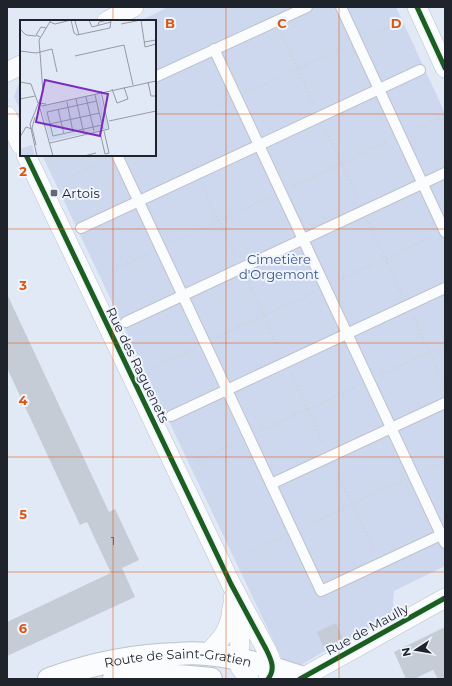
<svg xmlns="http://www.w3.org/2000/svg" width="452" height="686" font-family="Montserrat,sans-serif">
<style>
.green{fill:#cdd8ef}
.building{fill:#c6ccd6}
.lines{fill:none;stroke-linecap:round;stroke-linejoin:round}
.lane-casing{stroke:#bdc2cc;stroke-width:12}
.street-casing{stroke:#bdc2cc;stroke-width:20}
.secondary-casing{stroke:#bdc2cc;stroke-width:24}
.path{stroke:#ced0d4;stroke-width:2.5;stroke-dasharray:1 3;stroke-linecap:butt}
.lane{stroke:#fbfcfe;stroke-width:10}
.street{stroke:#fbfcfe;stroke-width:19}
.secondary{stroke:#fbfcfe;stroke-width:22}
.cycleway-casing{stroke:#eff4fd;stroke-width:8}
.cycleway{stroke:#1b5e20;stroke-width:5}
.grid{fill:none;stroke:#de560e;stroke-width:1;stroke-opacity:0.55}
.poi-dot{fill:#636873;stroke:#eff4fd;stroke-width:1.5}
.labels{text-anchor:middle;dominant-baseline:central;stroke-width:4;stroke-linejoin:round;paint-order:stroke}
.number-label{font-size:11px;fill:#494d56}
.poi-label{font-size:13px;fill:#1f232c;stroke:#eff4fd;text-anchor:start}
.park-label{font-size:13px;fill:#395386;stroke:#eff4fd}
.street-label{font-size:13px;fill:#1f232c;stroke:#eff4fd}
.inset-road{fill:none;stroke:#949aa5;stroke-width:1}
.view{fill:#7b2cbf;fill-opacity:0.15;stroke:#7b2cbf;stroke-width:2}
.inset-edge{fill:none;stroke:#1f232c;stroke-width:2}
.grid-label{font-size:13px;text-anchor:middle;font-weight:bold;fill:#de560e;stroke:#eff4fd;stroke-width:4;stroke-linejoin:round;paint-order:stroke}
</style>
<rect width="100%" height="100%" fill="#e2e9f6"/>
<path class="green" d="M168 7H396L445 113V566L394 591 393 602 395 614 325 651 299 666 284 663 42 155H155V21H140Z
M21 81V111L14 97 19 82Z"/>
<path class="building" d="M7 294 109 512 115 509 139 560 122 568 135 597 7 656V622L119 569 111 573 87 522 80 525 7 368Z
M336 623 344 641 325 651 317 632Z
M445 627V679H438L433 670 414 679H406L394 652Z"/>
<g class="lines">
<defs>
<path id="lane" d="M341 7 445 232
M214 49 445 543
M155 77 307 7
M117 155 321 591 445 533
M81 228 420 70
M126 322 445 173
M171 416 445 288
M271 484 445 403"/>
<path id="street" d="M417 7 445 68
M107 21 134 7
M7 72 21 65
M7 116 21 145
M26 155 231 584 266 649C271 659 276 669 268 679
M233 598 240 637 239 659 240 667 249 679
M207 654C222 639 231 629 232 607
M300 679 445 598"/>
<g id="secondary">
<path id="s1" d="M49 679C91 664 133 655 177 654 187 653 197 653 207 654 241 657 275 669 307 679"/>
<path d="M114 679C146 674 179 675 211 679"/>
</g>
</defs>
<use href="#lane" class="lane-casing"/>
<use href="#street" class="street-casing"/>
<use href="#secondary" class="secondary-casing"/>
<path class="path" d="M281 34 314 104
M370 36 398 22
M250 91 345 47
M217 107 224 104
M325 129 358 198
M413 130 442 117
M72 176 104 161
M294 186 387 142
M203 187 235 255
M369 223 401 293
M172 243 268 198
M109 272 148 254
M339 280 432 237
M248 281 279 349
M414 319 445 387
M217 337 312 293
M155 367 193 349
M382 374 445 345
M292 375 323 443
M262 430 356 387
M198 461 236 443
M336 470 374 550
M425 470 445 461
M306 526 401 481
M244 555 281 537"/>
<use href="#lane" class="lane"/>
<use href="#street" class="street"/>
<use href="#secondary" class="secondary"/>
<defs>
<path id="cycleway" d="M417 7 445 68
M26 155 231 584 266 649C271 659 276 669 268 679
M300 679 445 598"/>
</defs>
<use href="#cycleway" class="cycleway-casing"/>
<use href="#cycleway" class="cycleway"/>
</g>
<path class="grid" d="M113 7V21M226 7V679M339 7V679M7 114H21M155 114H445M113 155V679M7 229H445M7 343H445M7 457H445M7 572H445"/>
<rect class="poi-dot" x="50" y="189" width="8" height="8" rx="2"/>
<g class="labels">
<g class="number-label">
<text x="113" y="541">1</text>
</g>
<g class="poi-label">
<text x="62" y="193">Artois</text>
</g>
<g class="park-label">
<text x="279" y="259">Cimetière<tspan x="279" dy="15">d'Orgemont</tspan></text>
</g>
<g class="street-label">
<text transform="translate(138 365) rotate(64)">Rue des Raguenets</text>
<text transform="translate(367 629) rotate(-29)">Rue de Maully</text>
<text stroke="none"><textPath href="#s1" startOffset="132">Route de Saint-Gratien</textPath></text>
</g>
</g>
<g transform="translate(20 20)">
<rect width="136" height="136" fill="#e2e9f6"/>
<path d="M79 73 89 105 87 109 30 121 21 87ZM12 125 15 136H0V129Z" fill="#cdd8ef"/>
<path class="inset-road" d="M51 0 54 13 57 15 90 8 91 0M69 0 72 7 91 2M121 0 125 27 136 24M55 1 59 15M30 2 35 4 51 0M101 4 121 0M78 5 79 2 88 0M0 9 6 15 16 16M20 17 16 15 21 7 26 8M124 22 136 20M0 31 16 33 32 29 37 52M55 36 104 25 113 65M0 62 11 64 18 83 26 84M128 62 131 76H136M92 69 97 83 108 79 104 67M75 75 83 109M66 77 74 111M0 79 15 76M56 79 64 114M77 81 27 92 33 116 82 105M47 82 53 112M20 84 22 86 136 61M19 85 33 136M38 89 44 114M15 97 12 108 16 125M89 101 136 91M25 105 80 93M80 112 85 134 89 133 84 111M0 117 6 107 12 109M30 123 89 109 81 71M17 136 10 104 23 72 19 20 31 0M64 136 76 133"/>
<path class="view" d="M25 60 88 74 80 116 16 102Z"/>
<rect width="136" height="136" class="inset-edge"/>
</g>
<g class="grid-label">
<text x="170" y="28">B</text>
<text x="282" y="28">C</text>
<text x="396" y="28">D</text>
<text x="23" y="176">2</text>
<text x="23" y="290">3</text>
<text x="23" y="405">4</text>
<text x="23" y="519">5</text>
<text x="23" y="633">6</text>
</g>
<rect width="452" height="686" fill="none" stroke="#1f232c" stroke-width="16"/>
<g transform="translate(416 650) rotate(258)" stroke="#eff4fd" stroke-width="3" paint-order="stroke">
<path d="M0-3L7 15L0 10L-7 15Z" fill="#1f232c"/>
<text y="-6" font-size="11" font-weight="bold" text-anchor="middle" fill="#1f232c">N</text>
</g>
</svg>
